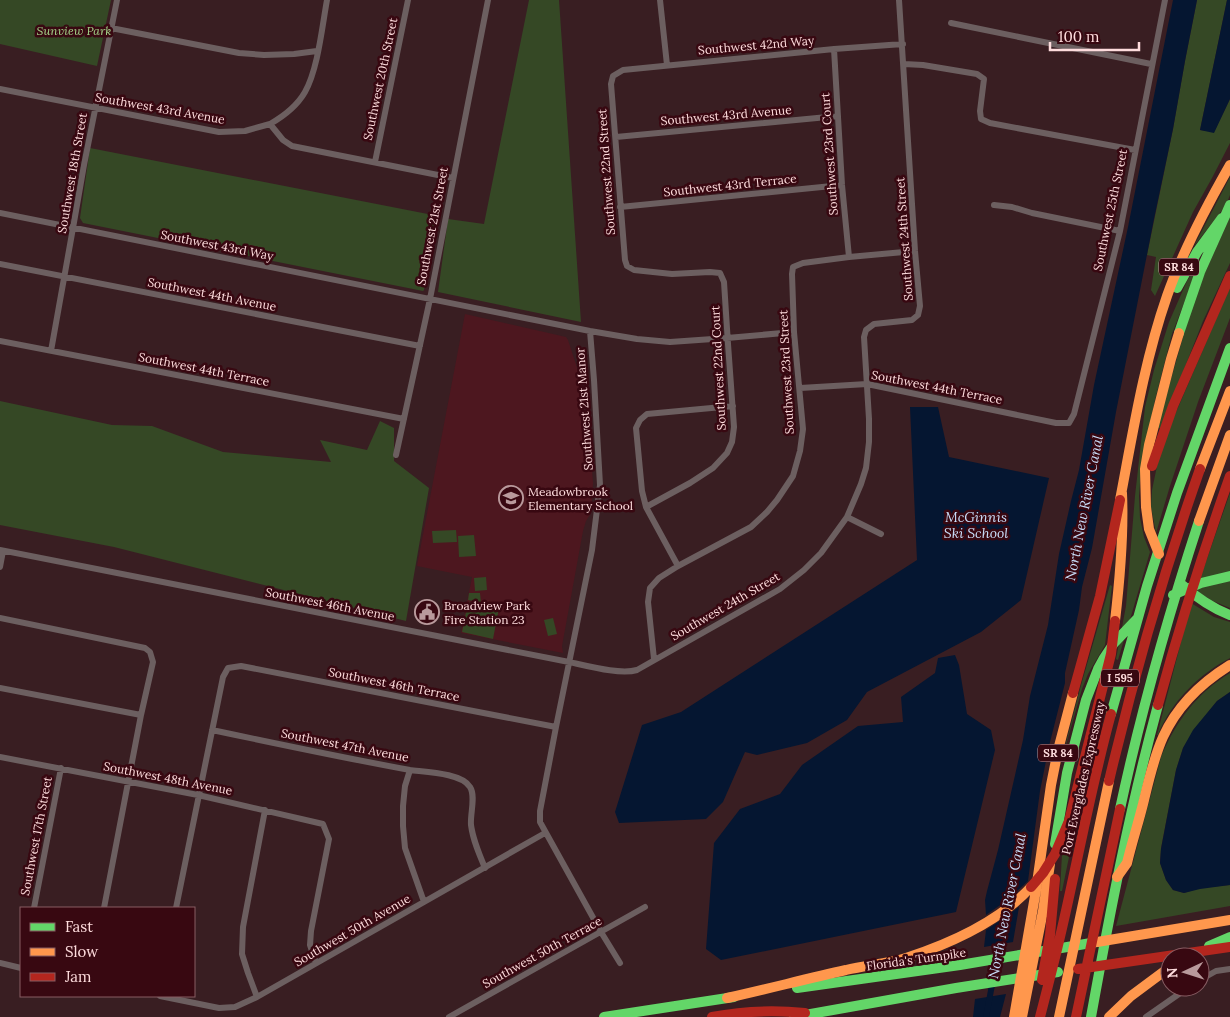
<svg xmlns="http://www.w3.org/2000/svg" width="1230" height="1017" font-family="Lora,serif">
<style>
.built{fill:#4d171f}
.green{fill:#354825}
.water{fill:#051631}
.lines{fill:none;stroke-linecap:round;stroke-linejoin:round}
.canal{stroke:#051631;stroke-width:6}
.street{stroke:#6c5f60;stroke-width:6}
.fast{stroke:#63d668;stroke-width:10}
.slow{stroke:#ff974d;stroke-width:10}
.jam{stroke:#b3261e;stroke-width:10}
.labels{text-anchor:middle;dominant-baseline:central;stroke-width:5;stroke-linejoin:round;paint-order:stroke}
.shield{fill:#380811;stroke:#c39ca0;stroke-width:1}
.shield-label{font-size:11px;font-weight:bold;fill:#fedcdd}
.park-label{font-size:12px;font-style:italic;fill:#a3d389;stroke:#380811}
.street-label{font-size:12px;fill:#fedcdd;stroke:#380811}
.poi-label{font-size:12px;fill:#fedcdd;stroke:#380811;text-anchor:start}
.water-label{font-size:14px;font-style:italic;fill:#c9defa;stroke:#380811}
</style>
<rect width="100%" height="100%" fill="#391e22"/>
<path class="built" d="M465 314 566 337 568 340 582 383 584 429 589 431 593 483 591 513 586 521 583 531 562 646 563 653 461 633 472 577 417 566Z"/>
<path class="green" d="M0 0H111L97 66 0 44Z
M529 0H559L581 322 438 292 448 219 484 224Z
M1197 0H1227L1200 130 1214 132 1230 99V143L1212 178 1193 212 1155 296 1151 290 1156 257 1147 255 1173 129 1185 61Z
M90 148 438 216 424 290 423 291 83 223 80 218Z
M1230 177V195L1226 205 1194 246Z
M1230 217V263L1203 321 1161 428H1157L1195 295Z
M1201 259 1172 334 1155 400 1141 470 1139 496 1140 518 1144 537 1150 552 1118 660 1116 659 1126 606 1135 496 1145 407 1154 370 1169 322 1187 281Z
M1230 287V318L1198 402 1170 486 1156 533 1151 507 1152 490 1161 447Z
M0 401 112 425 152 426 223 452 331 462 320 440 367 450 380 421 394 428V461L429 488 406 621 114 547 0 525Z
M1230 493V608L1208 599 1196 590Z
M456 530 457 542 433 543 432 531Z
M474 535 476 556 459 557 458 536Z
M486 577 487 590 475 591 474 578Z
M1110 585 1112 586 1105 645 1088 674 1082 689 1060 766 1081 685Z
M469 593H480L481 603 468 600Z
M468 602 499 608 493 639 462 632Z
M1191 603 1214 617 1230 622V658C1199 674 1171 702 1158 735H1157Z
M553 618 557 634 548 636 544 620Z
M1230 673V692L1217 701 1194 730 1183 748 1176 770 1161 848 1160 863 1166 880 1173 890 1184 893 1200 888 1230 885V906L1116 926 1161 757C1176 721 1197 693 1230 673Z
M1080 804 1062 891H1060L1062 854 1072 830Z"/>
<path class="water" d="M1173 0H1197L1185 61 1173 129 1154 219 1116 412 1092 548 1082 587 1079 610 1065 673V683L1049 746 1040 791 1028 881 1006 901 986 915 985 900 987 891 998 850 1023 740 1030 696 1048 625 1059 554 1071 501 1079 470 1094 385 1128 227Z
M1227 0H1230V99L1214 133 1200 130Z
M910 407H938L949 457 1049 478 1021 600 981 632 867 692 847 720 807 743 757 755 745 752 723 802 706 819 619 823 615 812 642 725 681 712 917 560Z
M955 655 959 665 967 714 991 730 995 750 956 912 721 960 706 949 714 843 740 809 780 794 802 765 858 726 903 722 901 697 935 673 938 658Z
M1230 692V885L1200 889 1184 893 1173 890 1166 880 1160 863 1161 849 1176 770 1183 748 1193 730 1217 701Z
M1019 907 1013 942 984 947 986 930 1004 918Z
M1006 994 1000 1017H973L975 999Z"/>
<g class="lines">
<path class="canal" d="M986 1017 1001 937"/>
<path class="street" d="M660 0 667 65
M951 23 1151 64
M111 28 239 53 264 55 294 54 317 51
M834 49 842 185 849 257
M904 64 923 65 977 74 984 79 980 111 981 119 990 123 1135 150
M0 89 219 132 245 131 270 124 283 140 292 146 453 178
M270 124C284 116 297 106 305 92 318 69 322 27 327 0
M616 137 838 116
M375 162 408 0
M994 205 1012 207 1032 213 1120 231
M620 207 842 185
M0 213 590 331 637 339 670 342 727 338 794 332
M0 264 420 346
M590 331 594 380 600 485 592 550 556 727 540 811V822L601 932 620 963
M0 341 404 419
M51 351 73 228 84 165 117 0
M800 388 867 384 1056 423H1069L1074 414 1120 231 1165 0
M396 455 430 299 488 0
M646 507 690 483 713 468 727 453 732 442 734 427 728 344 724 282 720 273 710 272 672 274 634 270 627 266 625 260 611 84 613 76 623 70 834 49 903 44
M847 517 881 534
M0 550 569 662C588 666 620 675 637 670L780 589 804 570 821 553 847 517 861 484 866 468 869 442V419L864 337 866 330 874 324 912 320 918 315 920 306 915 251 899 0
M678 566 646 507 642 491 636 428 640 420 647 414 733 406
M0 567 3 551
M0 618 145 648 150 652 153 662 141 715 104 908
M654 659 648 602 650 588 659 578 678 566 751 527 767 512 777 500 793 476 800 451 803 429 794 332 792 274 793 267 803 263 849 257 915 251
M0 688 141 715
M212 730C278 744 344 758 410 770 425 772 462 773 470 787 476 796 470 814 471 825 473 840 479 854 485 868
M0 757 198 795 323 824 329 839 311 931 310 945 316 963
M410 770 405 786 403 806V826L405 848 424 902
M34 908 61 768
M176 908 223 677 228 668 241 666 556 727
M0 963 21 968
M1200 980 1216 971 1230 969
M160 996 219 1008 235 1007 257 997 545 833
M257 997 248 973 242 954 243 927 265 810
M449 1017 645 907
M1146 1017 1189 987"/>
<path class="fast" d="M1177 288 1197 252 1222 218
M1179 333 1200 272 1230 205
M1181 584C1196 597 1211 608 1230 615
M1173 595 1201 583 1230 576
M1111 714 1147 586 1177 493 1230 348
M1120 809C1141 711 1168 616 1199 521
M1055 844 1067 773 1086 700 1098 669 1104 658 1114 643 1137 619
M1209 946 1230 937
M797 988 960 965 1097 942
M604 1017 734 997
M794 1017 956 988 1058 972
M1091 1017C1110 912 1130 808 1158 705"/>
<path class="slow" d="M1200 469 1230 391
M1120 500C1133 432 1144 362 1167 296 1183 250 1206 207 1230 165
M1199 521 1230 435
M1159 554 1149 529 1146 507 1145 469 1149 445 1171 359 1179 333
M1115 621C1120 578 1124 536 1122 493
M1117 877 1127 863C1132 842 1139 821 1144 800 1149 779 1154 757 1163 737 1177 706 1201 683 1230 665
M1097 942 1230 920
M727 998C767 989 806 979 846 970 866 965 887 964 906 958 952 943 999 922 1031 887
M1014 1017 1036 890 1051 785 1058 750 1073 693
M1022 1017 1043 911 1050 864
M1059 1017 1109 781
M1109 1017 1131 996 1170 967"/>
<path class="jam" d="M1152 466 1173 406 1230 276
M1073 693 1100 596 1120 500
M1158 705C1179 628 1203 552 1230 476
M1109 781C1134 675 1164 571 1200 469
M1031 887 1043 873 1055 854 1069 821 1111 654 1115 621
M1078 969 1230 947
M1042 980 1050 935 1055 879
M712 1017C743 1011 774 1010 805 1013
M1040 1017C1048 986 1056 955 1063 924 1079 854 1092 783 1111 714
M1076 1017 1120 809"/>
</g>
<defs>
<symbol id="school-ring" viewBox="-11 -11 22 22"><circle r="9.5" fill="#380811" stroke="#b99a9c" stroke-width="1.5"/><path d="M0-5L7-2L0 1L-7-2ZM-4 1L0 2.5L4 1V4Q0 6-4 4Z" fill="#b99a9c"/></symbol>
<symbol id="civic-ring" viewBox="-11 -11 22 22"><circle r="9.5" fill="#380811" stroke="#b99a9c" stroke-width="1.5"/><path d="M-.6-6.5H3V-4.5H.6V-3L4-1V1h2V6H-6V1h2V-1L-.6-3ZM-1.2 2.5V6h2.4V2.5Z" fill="#b99a9c"/></symbol>
</defs>
<g fill-rule="evenodd">
<use href="#school-ring" x="497" y="484" width="28" height="28"/>
<use href="#civic-ring" x="413" y="598" width="28" height="28"/>
</g>
<g class="labels">
<g class="shield">
<rect x="1159" y="258.5" width="40" height="17" rx="4"/>
<rect x="1101" y="669.5" width="38" height="17" rx="4"/>
<rect x="1038" y="744.5" width="40" height="17" rx="4"/>
</g>
<g class="shield-label">
<text x="1179" y="267">SR 84</text>
<text x="1120" y="678">I 595</text>
<text x="1058" y="753">SR 84</text>
</g>
<g class="park-label">
<text x="74" y="30">Sunview Park</text>
</g>
<g class="street-label">
<text transform="translate(756 45) rotate(-5)">Southwest 42nd Way</text>
<text transform="translate(380 79) rotate(-78)">Southwest 20th Street</text>
<text transform="translate(160 108) rotate(10)">Southwest 43rd Avenue</text>
<text transform="translate(726 115) rotate(-5)">Southwest 43rd Avenue</text>
<text transform="translate(829 154) rotate(-94)">Southwest 23rd Court</text>
<text transform="translate(606 172) rotate(-94)">Southwest 22nd Street</text>
<text transform="translate(72 173) rotate(-80)">Southwest 18th Street</text>
<text transform="translate(730 185) rotate(-6)">Southwest 43rd Terrace</text>
<text transform="translate(1110 210) rotate(-78)">Southwest 25th Street</text>
<text transform="translate(432 226) rotate(-79)">Southwest 21st Street</text>
<text transform="translate(904 239) rotate(-94)">Southwest 24th Street</text>
<text transform="translate(217 245) rotate(11)">Southwest 43rd Way</text>
<text transform="translate(212 294) rotate(11)">Southwest 44th Avenue</text>
<text transform="translate(718 368) rotate(-93)">Southwest 22nd Court</text>
<text transform="translate(204 369) rotate(11)">Southwest 44th Terrace</text>
<text transform="translate(786 372) rotate(-93)">Southwest 23rd Street</text>
<text transform="translate(937 387) rotate(11)">Southwest 44th Terrace</text>
<text transform="translate(584 409) rotate(-94)">Southwest 21st Manor</text>
<text transform="translate(330 604) rotate(11)">Southwest 46th Avenue</text>
<text transform="translate(725 606) rotate(-30)">Southwest 24th Street</text>
<text transform="translate(394 684) rotate(11)">Southwest 46th Terrace</text>
<text transform="translate(345 745) rotate(11)">Southwest 47th Avenue</text>
<text transform="translate(168 778) rotate(11)">Southwest 48th Avenue</text>
<text transform="translate(1083 778) rotate(-77)">Port Everglades Expressway</text>
<text transform="translate(36 836) rotate(-79)">Southwest 17th Street</text>
<text transform="translate(352 930) rotate(-30)">Southwest 50th Avenue</text>
<text transform="translate(542 952) rotate(-29)">Southwest 50th Terrace</text>
<text transform="translate(916 959) rotate(-8)">Florida's Turnpike</text>
</g>
<g class="poi-label">
<text x="528" y="491">Meadowbrook<tspan x="528" dy="14">Elementary School</tspan></text>
<text x="444" y="605">Broadview Park<tspan x="444" dy="14">Fire Station 23</tspan></text>
</g>
<g class="water-label">
<text transform="translate(1084 508) rotate(-79)">North New River Canal</text>
<text x="976" y="517">McGinnis<tspan x="976" dy="16">Ski School</tspan></text>
<text transform="translate(1007 906) rotate(-79)">North New River Canal</text>
</g>
</g>
<rect x="20" y="907" width="175" height="90" fill="#380811" stroke="#875d63"/>
<rect x="30" y="923" width="25" height="8" fill="#63d668" stroke="#875d63"/>
<text x="65" y="932" font-size="15" fill="#fedcdd">Fast</text>
<rect x="30" y="948" width="25" height="8" fill="#ff974d" stroke="#875d63"/>
<text x="65" y="957" font-size="15" fill="#fedcdd">Slow</text>
<rect x="30" y="973" width="25" height="8" fill="#b3261e" stroke="#875d63"/>
<text x="65" y="982" font-size="15" fill="#fedcdd">Jam</text>
<g transform="translate(1185 972) rotate(266)"><circle r="24" fill="#380811" stroke="#875d63"/>
<path d="M0-4L9 19L0 12L-9 19Z" fill="#b99a9c"/>
<text y="-8" font-size="14" font-weight="bold" text-anchor="middle" fill="#fedcdd">N</text>
</g>
<path d="M1050 42v8h89v-8" fill="none" stroke="#fedcdd" stroke-width="2.5"/>
<text x="1058" y="42" font-size="15" fill="#fedcdd" stroke="#380811" stroke-width="4" paint-order="stroke">100 m</text>
</svg>
